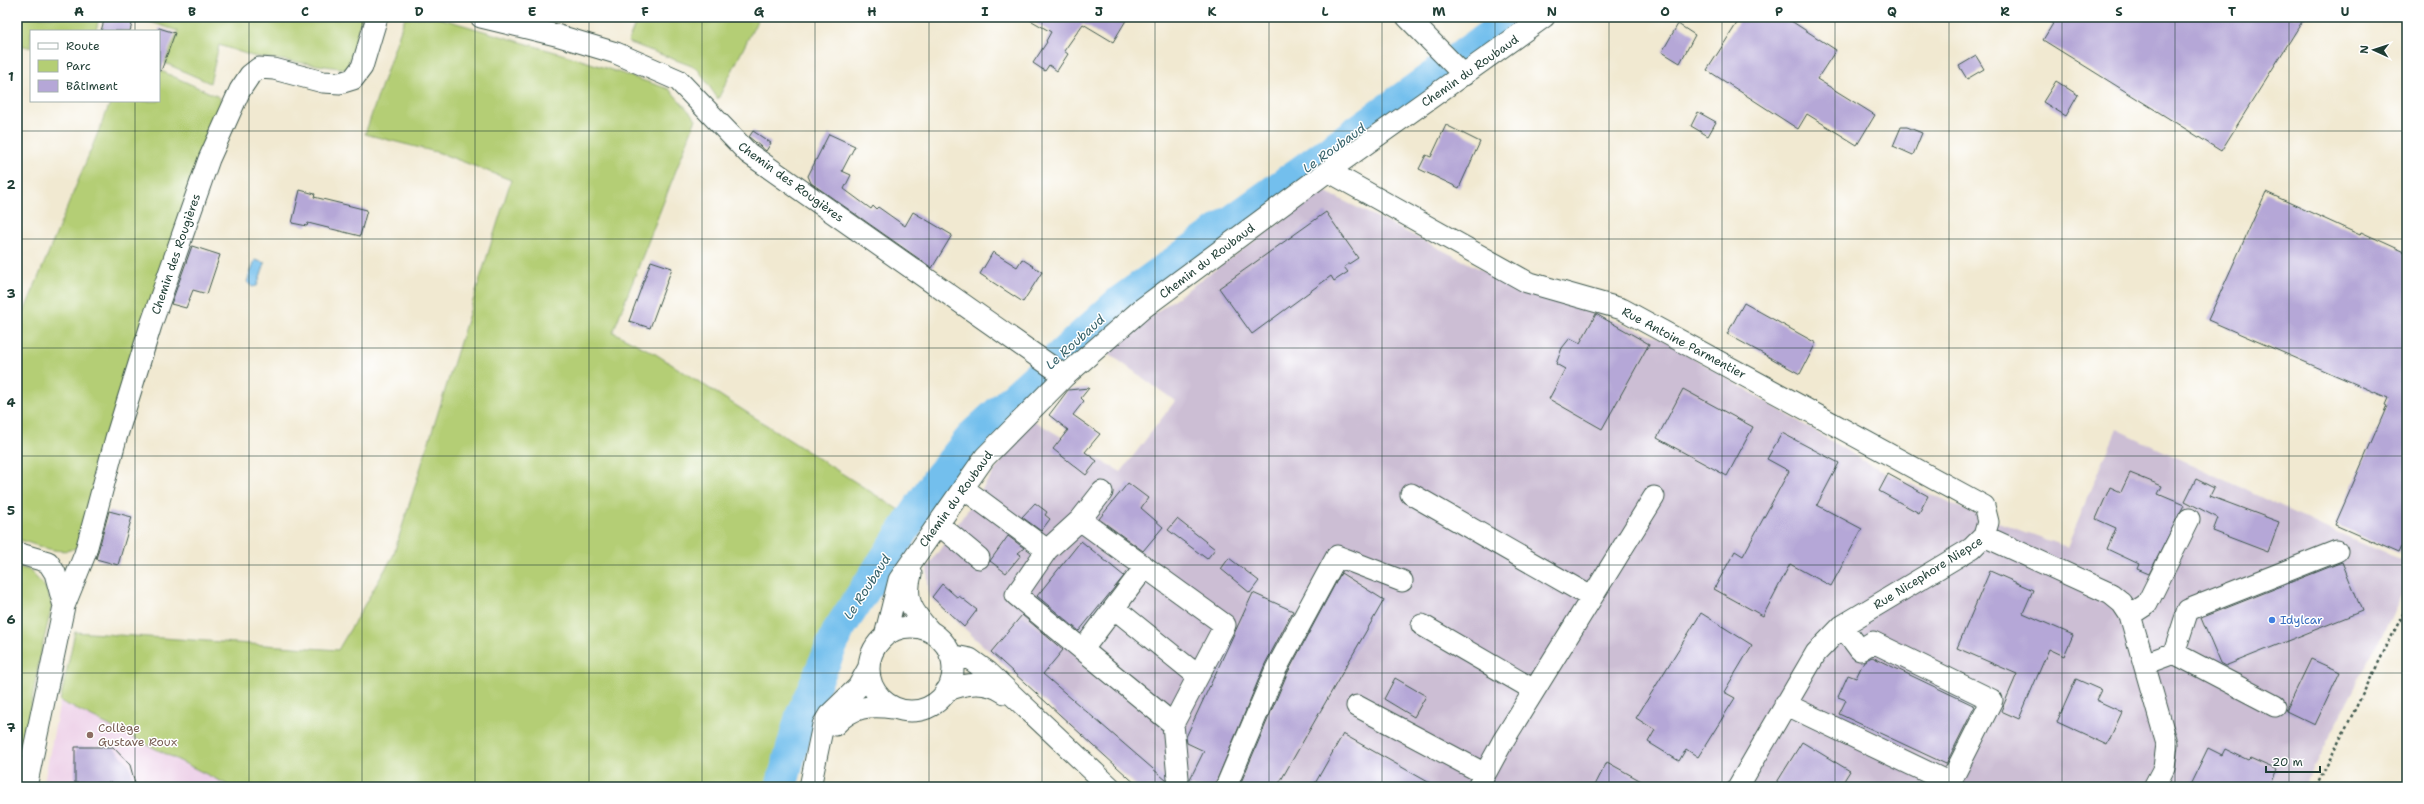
<svg xmlns="http://www.w3.org/2000/svg" width="2424" height="804" font-family="'Shantell Sans',sans-serif">
<style>
.built{fill:#edd0e8}
.industrial{fill:#ccbed4}
.green{fill:#b4ce74;stroke:#6a8654}
.water{fill:#73bfed;stroke:#497e90}
.lines{fill:none;stroke-linecap:round;stroke-linejoin:round}
.river{stroke:#73bfed;stroke-width:32}
.building{fill:#b5a7d7}
.minor-casing{stroke:#3e574c;stroke-width:23}
.path{stroke:#3e574c;stroke-width:2.5;stroke-dasharray:3 3;stroke-linecap:butt}
.minor{stroke:#fff;stroke-width:21}
.grid{fill:none;stroke:#1f3d34;stroke-width:1;stroke-opacity:0.55}
.shop-dot{fill:#3f7fe0;stroke:#fff;stroke-width:1.5}
.education-dot{fill:#8d6e63;stroke:#fff;stroke-width:1.5}
.labels{text-anchor:middle;dominant-baseline:central;stroke-width:3;stroke-linejoin:round;paint-order:stroke}
.street-label{font-size:12px;fill:#1f3d34;stroke:#fff}
.shop-label{font-size:12px;fill:#366cbe;stroke:#fff;text-anchor:start}
.education-label{font-size:12px;fill:#785e54;stroke:#fff;text-anchor:start}
.water-label{font-size:13px;font-style:italic;fill:#38646c;stroke:#fff}
.neatline{fill:none;stroke:#1f3d34;stroke-width:1.5}
.grid-label{font-size:13px;text-anchor:middle;font-weight:bold;fill:#1f3d34}
</style>
<rect width="100%" height="100%" fill="#fff"/>
<filter id="ink" filterUnits="userSpaceOnUse"><feTurbulence type="fractalNoise" baseFrequency=".025" numOctaves="2"/><feDisplacementMap in="SourceGraphic" scale="8" xChannelSelector="R" yChannelSelector="G"/><feConvolveMatrix kernelMatrix="1 2 1 2 8 2 1 2 1" color-interpolation-filters="sRGB"/></filter>
<filter id="wash" filterUnits="userSpaceOnUse"><feTurbulence type="fractalNoise" baseFrequency=".012" numOctaves="4" result="noise"/><feDisplacementMap in="SourceGraphic" scale="16" xChannelSelector="R" yChannelSelector="G"/><feGaussianBlur stdDeviation="0.9" result="paint"/><feColorMatrix in="noise" values="0 0 0 0 0 0 0 0 0 0 0 0 0 0 0 0 0 1.4 0 .05"/><feComposite in="paint" operator="in"/></filter>
<g filter="url(#wash)">
<rect width="100%" height="100%" fill="#f1e9d1"/>
<path class="built" d="M60 701 232 787H43Z"/>
<path class="industrial" d="M1324 191 1508 283 1661 338 1867 463 1965 510 2067 547 2117 429 2336 533 2407 562V586L2304 787H1137L929 596 927 568 1031 419 1121 472 1175 401 1104 350Z"/>
<path class="green" d="M17 17H99L96 31H31V48L17 44Z
M136 17H362L347 69 252 56 219 45 210 83 165 63 178 31Z
M405 17H436L572 57 669 89 696 119 613 332 654 353 899 510 824 633 794 718 774 787H232L60 701 75 632 338 650 393 556 511 180 440 153 365 134Z
M638 17H759L718 99 697 68 628 42Z
M159 70 219 97 224 108 79 546C63 558 35 544 17 539V329L111 101H159Z
M17 567 29 570 46 588 52 606 40 656 17 782Z"/>
<path class="water" d="M255 260 265 263 257 286 252 287 247 282Z"/>
<g class="lines">
<path class="river" d="M781 787 801 716 839 629 939 477 974 434 1119 302 1496 31 1510 17"/>
</g>
<g id="blocks">
<path class="building" d="M105 17H134L130 31H101Z
M1025 17H1128L1113 42 1083 24 1064 51 1068 54 1057 71 1049 65 1045 71 1033 63 1047 42 1046 41 1051 32Z
M1741 17H1785L1836 50 1817 79 1875 115 1857 145 1807 114 1798 129 1707 70Z
M2057 17H2305L2221 151 2043 40Z
M1678 24 1695 35 1680 63 1662 52Z
M159 28 175 33 161 71H159Z
M1976 56 1984 69 1967 79 1959 66Z
M2056 81 2078 95 2066 116 2043 102Z
M1698 112 1716 122 1708 136 1691 126Z
M1446 125 1480 142 1459 188 1419 169 1426 155 1431 157Z
M1901 127H1907L1922 133 1913 155 1893 146Z
M753 131 771 143 766 151 749 137Z
M829 134 855 146 842 171 851 175 844 189 871 209 873 206 876 209 878 207 905 226 913 212 952 235 932 268 811 183 808 176Z
M300 190 315 194 314 197 367 210 360 236 308 223 307 226 292 223Z
M2266 192 2360 235 2361 232 2407 253V536L2399 553 2335 525 2387 406 2385 405 2388 398 2208 320Z
M1326 212 1358 258 1344 267 1348 272 1334 281 1331 276 1252 334 1219 288Z
M192 246 220 255 207 294 193 290 186 308 171 304Z
M993 252 1017 267 1022 259 1042 272 1023 302 980 274Z
M651 261 672 268 650 328 629 321Z
M1744 303 1816 343 1800 374 1727 334Z
M1596 314 1649 344 1602 429 1549 399 1565 369 1556 364 1562 348 1570 338 1580 343Z
M1089 388 1081 398 1084 401 1073 415 1100 434 1085 452 1097 461 1086 475 1053 449 1068 430 1049 415 1068 390Z
M1683 389 1753 427 1727 476 1657 438Z
M1782 433 1839 463 1817 505 1862 529 1831 586 1790 564 1763 616 1714 589 1735 551 1743 556 1789 471 1767 459Z
M2130 473 2162 486 2158 494 2184 505 2149 574 2137 569 2139 564 2107 549 2116 528 2096 519 2110 487 2121 492Z
M1888 474 1928 496 1919 513 1879 491Z
M2196 479 2214 488 2210 496 2279 522 2268 552 2213 531 2218 518 2185 501Z
M1128 483 1148 498 1141 508 1163 527 1143 551 1099 519Z
M1035 503 1047 512 1045 515 1050 519 1041 531 1022 517Z
M109 511 132 517 118 565 96 559Z
M1177 519 1215 549 1207 559 1168 530Z
M1008 536 1024 548 1018 553 1021 555 1006 573 990 561Z
M1081 541 1124 576 1079 631 1037 596Z
M1229 558 1259 581 1250 593 1221 569Z
M2342 562 2362 611 2225 666 2220 663 2201 618Z
M1990 571 2033 590 2023 613 2073 635 2064 656 2049 649 2019 719 2001 711 2017 674 1957 648Z
M1341 573 1384 600 1277 787H1239L1287 674Z
M942 584 958 598 959 596 977 610 964 627 932 597Z
M1253 593 1293 611 1265 664 1214 787H1186L1204 751 1187 743 1186 737Z
M1701 613 1752 645 1724 692 1735 698 1698 757 1686 749 1679 761 1648 742 1655 730 1636 718Z
M1022 615 1063 650 1043 674 1167 781 1171 787H1139L991 652Z
M1872 657 1975 706 1946 764 1839 714 1846 700 1838 697 1848 675 1856 678 1864 661Z
M2311 659 2340 672 2315 725 2286 711Z
M1395 678 1426 696 1414 717 1384 699Z
M2076 679 2101 690 2096 700 2122 712 2107 745 2057 722Z
M1343 734 1437 787H1313Z
M1802 742 1850 771 1840 787H1774Z
M75 747H113L130 765 136 787H119V783H75Z
M2208 748 2222 755 2225 749 2248 760 2250 758 2277 770 2270 787H2189Z
M1607 762 1652 787H1594Z"/>
</g>
</g>
<g filter="url(#ink)">
<use href="#blocks" fill-opacity="0" stroke="#3e574c" stroke-width="1"/>
<g class="lines">
<defs>
<path id="minor" d="M481 17 556 35 616 53 678 80 748 153 1065 376
M1407 17 1464 75
M1328 171 1527 282 1622 309 1984 506 1988 522 1984 536
M963 488 1047 550 1016 595 1173 724 1225 625 1080 520 1102 492
M1411 494 1591 597
M938 524 979 558
M1984 536 2111 594 2122 603 2130 615 2167 744 2164 768 2154 787
M1047 550 1080 520
M17 553 48 562 55 573 64 606 26 787
M911 574C904 600 912 611 929 630
M64 606 85 554 116 438 151 325 209 159 240 90 250 75 259 68 274 69 323 82 340 83 353 79 362 67 377 17
M1114 608 1198 676
M2130 615 2147 604 2189 519
M1422 625 1534 690
M869 669a42 42 0 1 1 84 0a42 42 0 1 1-84 0Z
M885 636 899 580 917 554 985 457 1065 376 1143 308 1328 171 1544 17
M1083 649 1145 567
M2174 653 2188 610 2337 551
M950 655 970 659 988 672 1110 787
M2144 664 2174 653 2275 706
M946 691C966 683 986 680 1005 693
M1785 704 1950 783 1992 700 1873 642 1860 650 1842 626
M1357 706 1485 774
M1173 724 1178 778
M835 725C852 706 870 705 893 708
M810 787 823 725 829 715 858 687 869 667
M1226 787 1276 669 1337 556 1402 581
M1478 787 1503 741 1654 497
M1738 787 1816 653 1842 626 1972 548 1984 536"/>
</defs>
<use href="#minor" class="minor-casing"/>
<path class="path" d="M2398 17 2407 24
M2316 787 2407 606"/>
<use href="#minor" class="minor"/>
</g>
</g>
<path class="grid" d="M135 17V31M249 17V787M362 17V787M475 17V787M589 17V787M702 17V787M815 17V787M929 17V787M1042 17V787M1155 17V787M1269 17V787M1382 17V787M1495 17V787M1609 17V787M1722 17V787M1835 17V787M1949 17V787M2062 17V787M2175 17V787M2289 17V787M135 101V787M17 131H2407M17 239H2407M17 348H2407M17 456H2407M17 565H2407M17 673H2407"/>
<circle class="shop-dot" cx="2272" cy="620" r="4"/>
<circle class="education-dot" cx="90" cy="735" r="4"/>
<g class="labels">
<g class="street-label">
<text transform="translate(1470 71) rotate(-35)">Chemin du Roubaud</text>
<text transform="translate(791 182) rotate(36)">Chemin des Rougières</text>
<text transform="translate(176 254) rotate(-71)">Chemin des Rougières</text>
<text transform="translate(1207 261) rotate(-37)">Chemin du Roubaud</text>
<text transform="translate(1684 343) rotate(28)">Rue Antoine Parmentier</text>
<text transform="translate(956 499) rotate(-54)">Chemin du Roubaud</text>
<text transform="translate(1928 573) rotate(-32)">Rue Nicephore Niepce</text>
</g>
<g class="shop-label">
<text x="2280" y="620">Idylcar</text>
</g>
<g class="education-label">
<text x="98" y="728">Collège<tspan x="98" dy="14">Gustave Roux</tspan></text>
</g>
<g class="water-label">
<text transform="translate(1334 148) rotate(-36)">Le Roubaud</text>
<text transform="translate(1075 342) rotate(-42)">Le Roubaud</text>
<text transform="translate(867 587) rotate(-57)">Le Roubaud</text>
</g>
</g>
<rect width="2424" height="804" fill="none" stroke="#fff" stroke-width="44"/>
<rect x="30" y="30" width="130" height="72" fill="#ffffff" stroke="#a5b1ae"/>
<rect x="38" y="43" width="20" height="6" fill="#ffffff" stroke="#a5b1ae"/>
<text x="66" y="50" font-size="12" fill="#1f3d34">Route</text>
<rect x="38" y="60" width="20" height="12" fill="#b4ce74" stroke="#a5b1ae"/>
<text x="66" y="70" font-size="12" fill="#1f3d34">Parc</text>
<rect x="38" y="80" width="20" height="12" fill="#b5a7d7" stroke="#a5b1ae"/>
<text x="66" y="90" font-size="12" fill="#1f3d34">Bâtiment</text>
<g transform="translate(2374 50) rotate(273)" stroke="#ffffff" stroke-width="3" paint-order="stroke">
<path d="M0-3L7 15L0 10L-7 15Z" fill="#1f3d34"/>
<text y="-6" font-size="11" font-weight="bold" text-anchor="middle" fill="#1f3d34">N</text>
</g>
<path d="M2266 766v6h54v-6" fill="none" stroke="#1f3d34" stroke-width="2"/>
<text x="2272" y="766" font-size="12" fill="#1f3d34" stroke="#ffffff" stroke-width="3" paint-order="stroke">20 m</text>
<rect x="22" y="22" width="2380" height="760" class="neatline"/>
<g class="grid-label">
<text x="79" y="16">A</text>
<text x="192" y="16">B</text>
<text x="305" y="16">C</text>
<text x="419" y="16">D</text>
<text x="532" y="16">E</text>
<text x="645" y="16">F</text>
<text x="759" y="16">G</text>
<text x="872" y="16">H</text>
<text x="985" y="16">I</text>
<text x="1099" y="16">J</text>
<text x="1212" y="16">K</text>
<text x="1325" y="16">L</text>
<text x="1439" y="16">M</text>
<text x="1552" y="16">N</text>
<text x="1665" y="16">O</text>
<text x="1779" y="16">P</text>
<text x="1892" y="16">Q</text>
<text x="2005" y="16">R</text>
<text x="2119" y="16">S</text>
<text x="2232" y="16">T</text>
<text x="2345" y="16">U</text>
<text x="11" y="81">1</text>
<text x="11" y="189">2</text>
<text x="11" y="298">3</text>
<text x="11" y="407">4</text>
<text x="11" y="515">5</text>
<text x="11" y="624">6</text>
<text x="11" y="732">7</text>
</g>
</svg>
